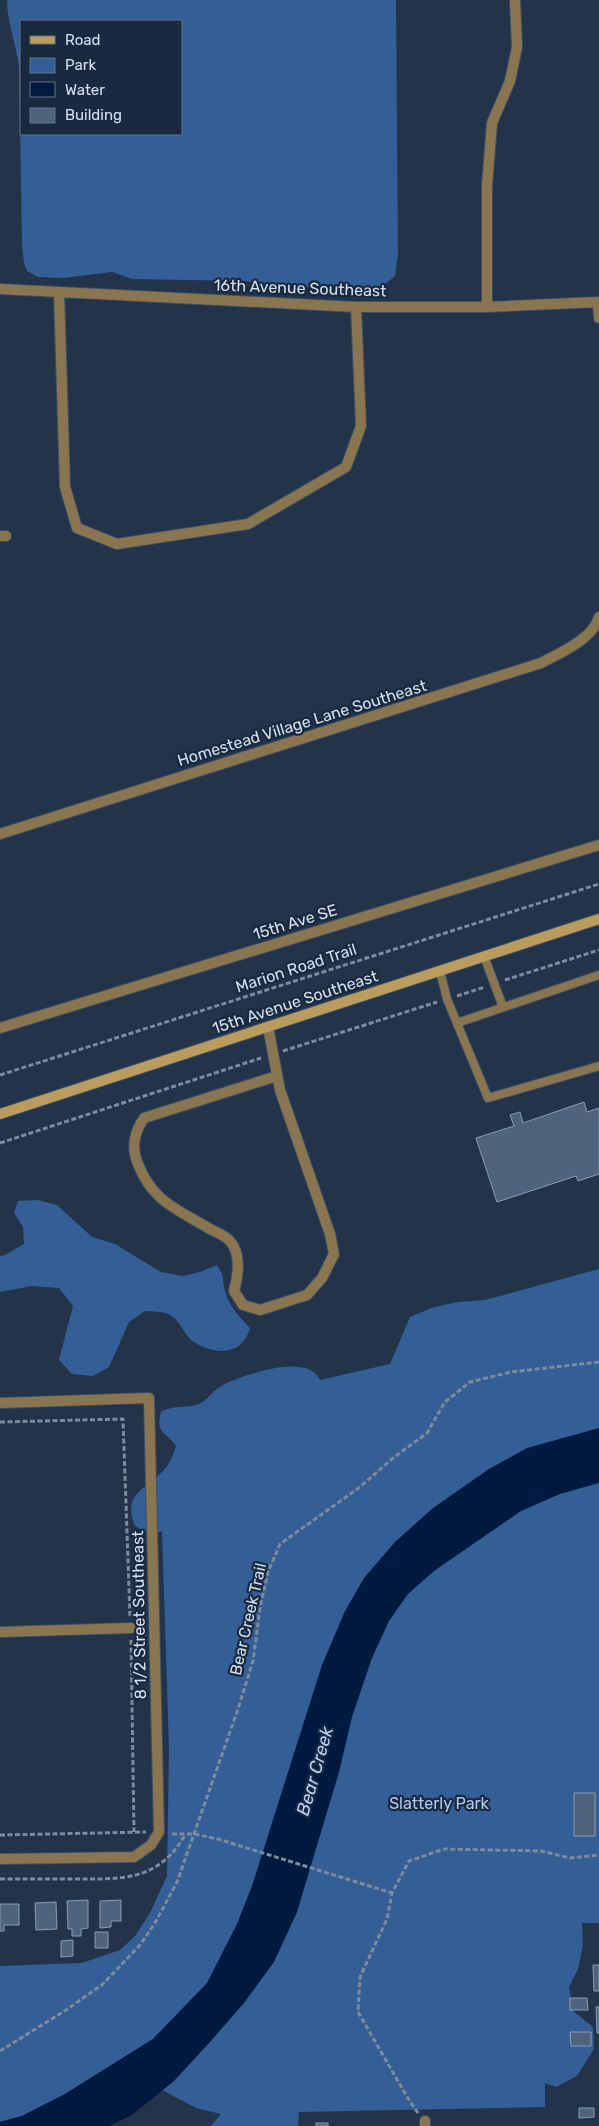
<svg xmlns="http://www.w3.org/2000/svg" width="599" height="2126" font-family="Rubik,sans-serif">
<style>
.green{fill:#335e96;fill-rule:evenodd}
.water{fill:#001a3f}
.building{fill:#50637c;stroke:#899db8}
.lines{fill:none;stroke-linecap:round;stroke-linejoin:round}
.lane-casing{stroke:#3f5064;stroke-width:10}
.street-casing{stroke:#3f5064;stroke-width:12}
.secondary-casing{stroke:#3f5064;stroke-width:12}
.path{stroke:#7d8b9d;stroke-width:3;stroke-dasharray:5 2.5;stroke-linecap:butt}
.lane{stroke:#897651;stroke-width:8}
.street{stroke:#897651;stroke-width:10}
.secondary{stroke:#ba9c5e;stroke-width:10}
.labels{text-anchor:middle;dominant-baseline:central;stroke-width:4.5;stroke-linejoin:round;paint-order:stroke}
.street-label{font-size:16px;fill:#d5e0ee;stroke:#19293f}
.park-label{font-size:16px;fill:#adcbf2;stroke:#19293f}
.water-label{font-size:18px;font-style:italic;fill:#b6d4fb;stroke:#19293f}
</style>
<rect width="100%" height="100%" fill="#23344a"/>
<path class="green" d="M7 0H396L398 254 395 276 383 286 354 292 244 281 132 279 112 272 63 278 38 277 27 271 24 263 22 245 19 66C16 44 7 22 7 0ZM21 21H181V134H21Z
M38 1200 57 1205 92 1237 115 1244 161 1272 182 1276 200 1272 217 1265C225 1276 222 1279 225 1291 229 1307 239 1316 250 1328 243 1355 216 1356 194 1342 184 1336 181 1320 168 1314 162 1311 152 1312 145 1311L129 1322 109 1367 93 1376 72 1374 59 1360 73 1306 59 1288 32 1286 0 1292V1256L5 1255 24 1244 23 1227 14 1213 18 1201Z
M599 1269V1923H582L583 1945 578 1969 569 1987 573 2011 593 2027 594 2049 577 2076 556 2087 545 2083V2107L299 2112 298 2126H211L221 2114 196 2108 162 2090 197 1994 153 2039 65 2094 22 2116 0 2122V1966L82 1963 120 1950 135 1936 150 1913 167 1876 169 1749 162 1531C153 1536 144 1531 135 1526 123 1494 142 1492 161 1473 169 1466 173 1456 176 1446 166 1431 155 1434 161 1412 175 1404 187 1409 199 1404 208 1400 214 1389 223 1385 243 1375 308 1352 320 1380L390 1364 410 1317 434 1307 458 1302 485 1300Z"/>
<path class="water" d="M599 1428V1483L560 1494 521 1511 434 1571 408 1594 389 1621 372 1658 352 1717 339 1772 297 1912 274 1962 244 2003 209 2043 174 2081 133 2114 110 2126H0V2122L22 2116 65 2094 153 2039 207 1983 237 1924 252 1886 322 1665 345 1611 364 1578 395 1542 433 1508 489 1469 527 1448Z"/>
<path class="building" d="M584 1102 587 1112 599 1108V1174L578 1181 576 1176 497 1202 476 1138 514 1126 510 1115 520 1112 523 1123Z
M574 1793H595V1836H574Z
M88 1900V1928L81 1929V1936H72V1929H68L67 1901Z
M121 1900V1921H111V1927L100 1928V1901Z
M56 1902 57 1929 36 1930 35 1903Z
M0 1904H19V1925H4V1931H0Z
M95 1932H108V1948H95Z
M73 1940V1956L61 1957V1941Z
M593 1965H599V1991H594Z
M570 1998H587L588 2010H570Z
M596 2007H599V2033H597Z
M570 2032H591V2046H571Z
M579 2108H594V2117L579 2118Z
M316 2123H328V2126H316Z"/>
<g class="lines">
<defs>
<path id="lane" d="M484 956 503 1007
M440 971 447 999 488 1098 599 1066
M457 1023 599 975"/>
<path id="street" d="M0 289 356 307H487L599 302
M59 292 65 487 77 528 117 544 248 524 346 467 361 426 356 307
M598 302 599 318
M487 307V186L492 123 510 81 517 47 515 0
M0 536H6
M0 834 541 663C560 653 593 639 599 617
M268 1027 280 1090 330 1234 334 1254 322 1278 307 1295 260 1310 243 1305 234 1291C238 1276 242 1253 229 1240 224 1235 216 1232 210 1229 177 1209 153 1202 138 1164 131 1147 134 1133 144 1118L277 1076
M0 1028 599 845
M0 1403 149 1398 159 1832 151 1845 134 1857 0 1859
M0 1632 131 1628
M425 2121V2126"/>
<path id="secondary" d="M0 1114 599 919"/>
</defs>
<use href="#lane" class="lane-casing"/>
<use href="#street" class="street-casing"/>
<use href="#secondary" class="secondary-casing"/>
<path class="path" d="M505 980 599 950
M457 996 485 987
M283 1051 437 1002
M0 1075 599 884
M0 1143 261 1058
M0 1422 123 1419 130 1617
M131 1640 134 1832
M172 1834H194L218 1839 392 1893
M0 1835 146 1832
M0 1879C25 1879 49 1879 74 1879 121 1879 158 1882 185 1835
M0 2051 66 2010 103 1984 140 1945 155 1923 177 1882 237 1712 253 1661 260 1608 268 1572 280 1544 360 1487 393 1458 427 1433 445 1402 470 1382 511 1372 599 1362
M418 2113 409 2100 358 2012 360 1977 387 1919 392 1893 409 1861 444 1849 541 1851 570 1858 599 1855"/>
<use href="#lane" class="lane"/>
<use href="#street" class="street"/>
<use href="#secondary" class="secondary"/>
</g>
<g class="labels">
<g class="street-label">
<text transform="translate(300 288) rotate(2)">16th Avenue Southeast</text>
<text transform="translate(302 723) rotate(-17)">Homestead Village Lane Southeast</text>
<text transform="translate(295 922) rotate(-17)">15th Ave SE</text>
<text transform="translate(296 968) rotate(-18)">Marion Road Trail</text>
<text transform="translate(295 1002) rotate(-18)">15th Avenue Southeast</text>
<text transform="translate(139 1615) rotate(-91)">8 1/2 Street Southeast</text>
<text transform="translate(248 1619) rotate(-77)">Bear Creek Trail</text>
</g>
<g class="park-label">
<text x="439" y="1803">Slatterly Park</text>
</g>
<g class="water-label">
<text transform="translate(315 1771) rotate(-74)">Bear Creek</text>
</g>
</g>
<rect x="20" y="20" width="162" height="115" fill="#19293f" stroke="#647285"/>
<rect x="30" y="36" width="25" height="8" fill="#ba9c5e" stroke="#647285"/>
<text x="65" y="45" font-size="15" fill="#d5e0ee">Road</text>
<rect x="30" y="58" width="25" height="15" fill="#335e96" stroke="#647285"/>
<text x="65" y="70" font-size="15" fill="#d5e0ee">Park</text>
<rect x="30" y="82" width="25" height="15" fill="#001a3f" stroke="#647285"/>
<text x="65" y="95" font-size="15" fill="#d5e0ee">Water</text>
<rect x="30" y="108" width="25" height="15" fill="#50637c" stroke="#647285"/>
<text x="65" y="120" font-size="15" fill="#d5e0ee">Building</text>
</svg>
